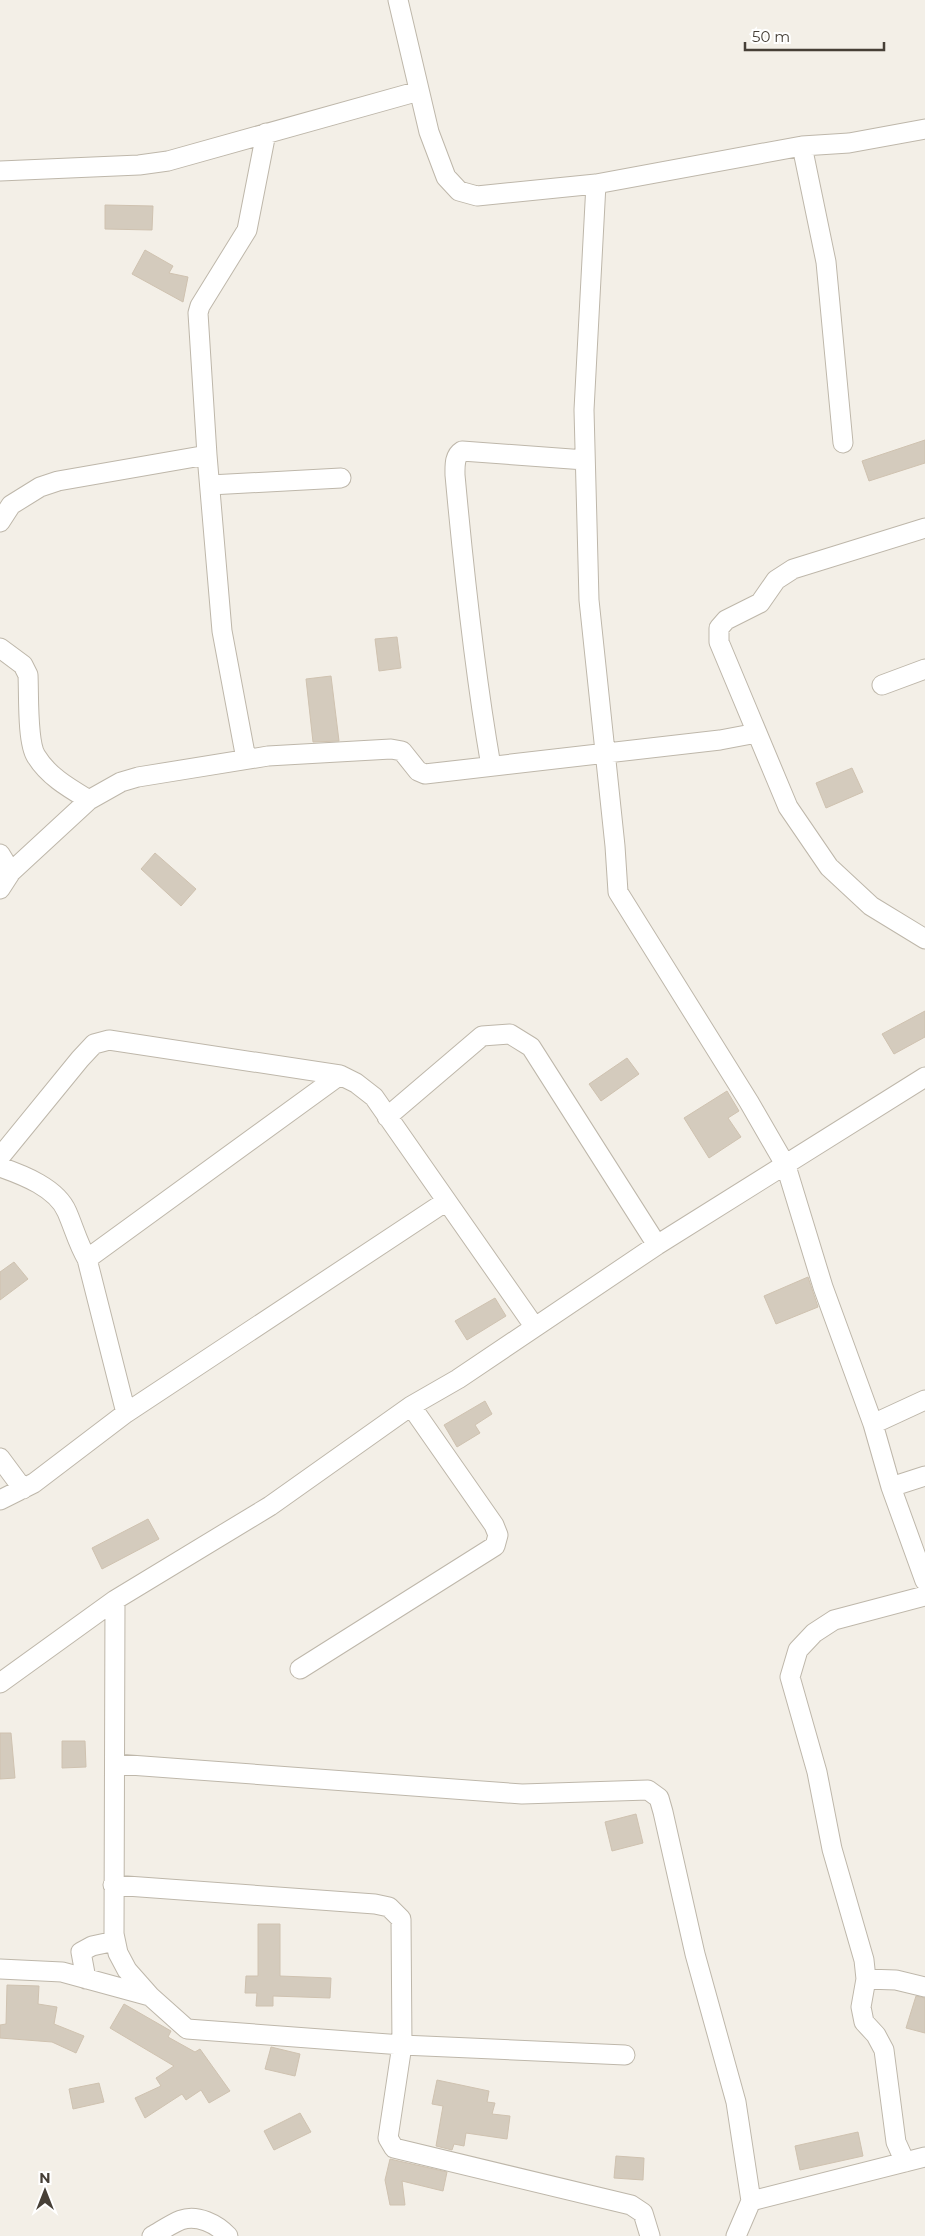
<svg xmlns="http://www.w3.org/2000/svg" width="925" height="2236" font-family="Montserrat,sans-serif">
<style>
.building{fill:#d4cbbd;stroke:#cfc2b0}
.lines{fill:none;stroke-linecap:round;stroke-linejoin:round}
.minor-casing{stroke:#beb7aa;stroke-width:21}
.minor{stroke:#fff;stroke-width:19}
</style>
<rect width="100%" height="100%" fill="#f3efe7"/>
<path class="building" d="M105 205 153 206 152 230 105 229Z
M145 250 173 266 169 273 188 277 183 302 132 274Z
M925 440V463L869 481 862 461Z
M397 637 401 668 379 671 375 639Z
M331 676 339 741 313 742 306 679Z
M852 768 863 792 826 808 816 783Z
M155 853 196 889 181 906 141 869Z
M925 1011V1037L894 1054 882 1034Z
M627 1058 639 1074 601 1101 589 1084Z
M727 1091 739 1111 728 1118 741 1137 709 1158 684 1118Z
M14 1262 28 1279 0 1300V1272Z
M808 1277 818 1307 776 1324 764 1296Z
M495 1298 506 1316 467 1340 455 1321Z
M485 1401 492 1414 475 1425 480 1433 457 1447 444 1425Z
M148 1519 159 1539 102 1569 92 1548Z
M0 1733H11L15 1778 0 1779Z
M62 1741H85L86 1767 62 1768Z
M636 1814 643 1843 612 1851 605 1822Z
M258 1924H280V1976L331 1978 330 1998 273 1996V2006H256L257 1993H245L246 1976H258Z
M7 1985 39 1986 38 2004 57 2007 54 2024 84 2036 76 2053 52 2042 0 2038V2025L6 2024Z
M916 1996 925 1998V2033L906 2028Z
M124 2004 171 2031 168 2037 195 2052 200 2049 230 2091 209 2103 201 2090 186 2100 182 2094 145 2118 135 2098 161 2086 156 2078 174 2066 110 2028Z
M271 2047 300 2054 295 2076 265 2069Z
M437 2080 489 2091 487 2102 495 2103 492 2114 510 2116 507 2139 466 2133 464 2146 454 2144 452 2150 436 2146 443 2106 432 2104Z
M99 2083 104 2102 73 2109 69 2089Z
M300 2113 311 2132 274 2150 264 2131Z
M858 2132 863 2156 800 2170 795 2146Z
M616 2156 644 2158 643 2180 614 2178Z
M390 2159 447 2172 443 2191 402 2181 405 2205H390L385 2180Z"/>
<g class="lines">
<defs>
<path id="minor" d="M398 0 429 132 446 177 459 191 477 196 596 184 802 146 849 143 925 129
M802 146 826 262 843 443
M0 171 139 165 168 161 419 91
M596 184 584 410 589 600 615 846 618 892 749 1102 786 1166 823 1287 873 1424 891 1487 925 1581
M210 485 341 478
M0 522 11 505 40 487 58 481 207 455
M925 528 793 569 776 580 760 603 726 620 719 628V642L788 807 829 867 871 906 925 939
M0 648 23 665 28 675C29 694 27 742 36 756 48 776 69 788 89 800
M882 685 925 669
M246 759 222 631 207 455 198 313 200 306 247 230 266 133
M491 766C474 669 464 573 455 475 455 466 454 456 462 451L585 460
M0 854 11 872
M0 889 11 872 89 800 121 782 138 777 268 756 391 749 402 751 418 771 425 774 720 740 757 733
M387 1117 482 1036 510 1034 531 1047 657 1245
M0 1157 80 1059 94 1044 109 1040 340 1075
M0 1167C23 1175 57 1188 67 1212 74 1228 78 1244 87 1259L126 1413
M87 1259 340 1075 356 1083 374 1097 534 1326
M873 1424 925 1400
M0 1458 23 1489
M891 1487 925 1476
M0 1500 34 1483 126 1413 445 1202
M115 1600 114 1934 118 1953 127 1970 150 1996 187 2029 402 2045 625 2055
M300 1669 495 1546 498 1535 494 1525 411 1406
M0 1683 115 1600 270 1506 411 1406 458 1379 657 1245 925 1077
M116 1764 522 1794 648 1790 659 1798 663 1812 695 1954 736 2102 751 2201 736 2236
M113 1885 375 1904 389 1907 401 1919 402 2045 388 2138 394 2148 631 2205 643 2213 650 2236
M0 1969 62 1972 150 1996
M86 1979 81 1952 92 1946 115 1941
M866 1979 896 1980 925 1987
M905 2162 896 2142 884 2050 876 2035 864 2022 861 2007 866 1979 864 1960 832 1849 817 1772 790 1677 798 1650 814 1633 834 1620 925 1596
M751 2201 925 2157
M152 2236C161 2231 171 2224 181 2220 197 2214 217 2224 228 2236"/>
</defs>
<use href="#minor" class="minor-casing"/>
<use href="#minor" class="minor"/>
</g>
<g transform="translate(45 2191)" stroke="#ffffff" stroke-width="4" paint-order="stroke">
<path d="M0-4L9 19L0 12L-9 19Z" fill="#463f36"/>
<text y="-8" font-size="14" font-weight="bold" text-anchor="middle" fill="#463f36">N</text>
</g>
<path d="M745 42v8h139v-8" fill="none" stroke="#463f36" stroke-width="2.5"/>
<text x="752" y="42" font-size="15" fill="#463f36" stroke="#ffffff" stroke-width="4" paint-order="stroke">50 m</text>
</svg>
